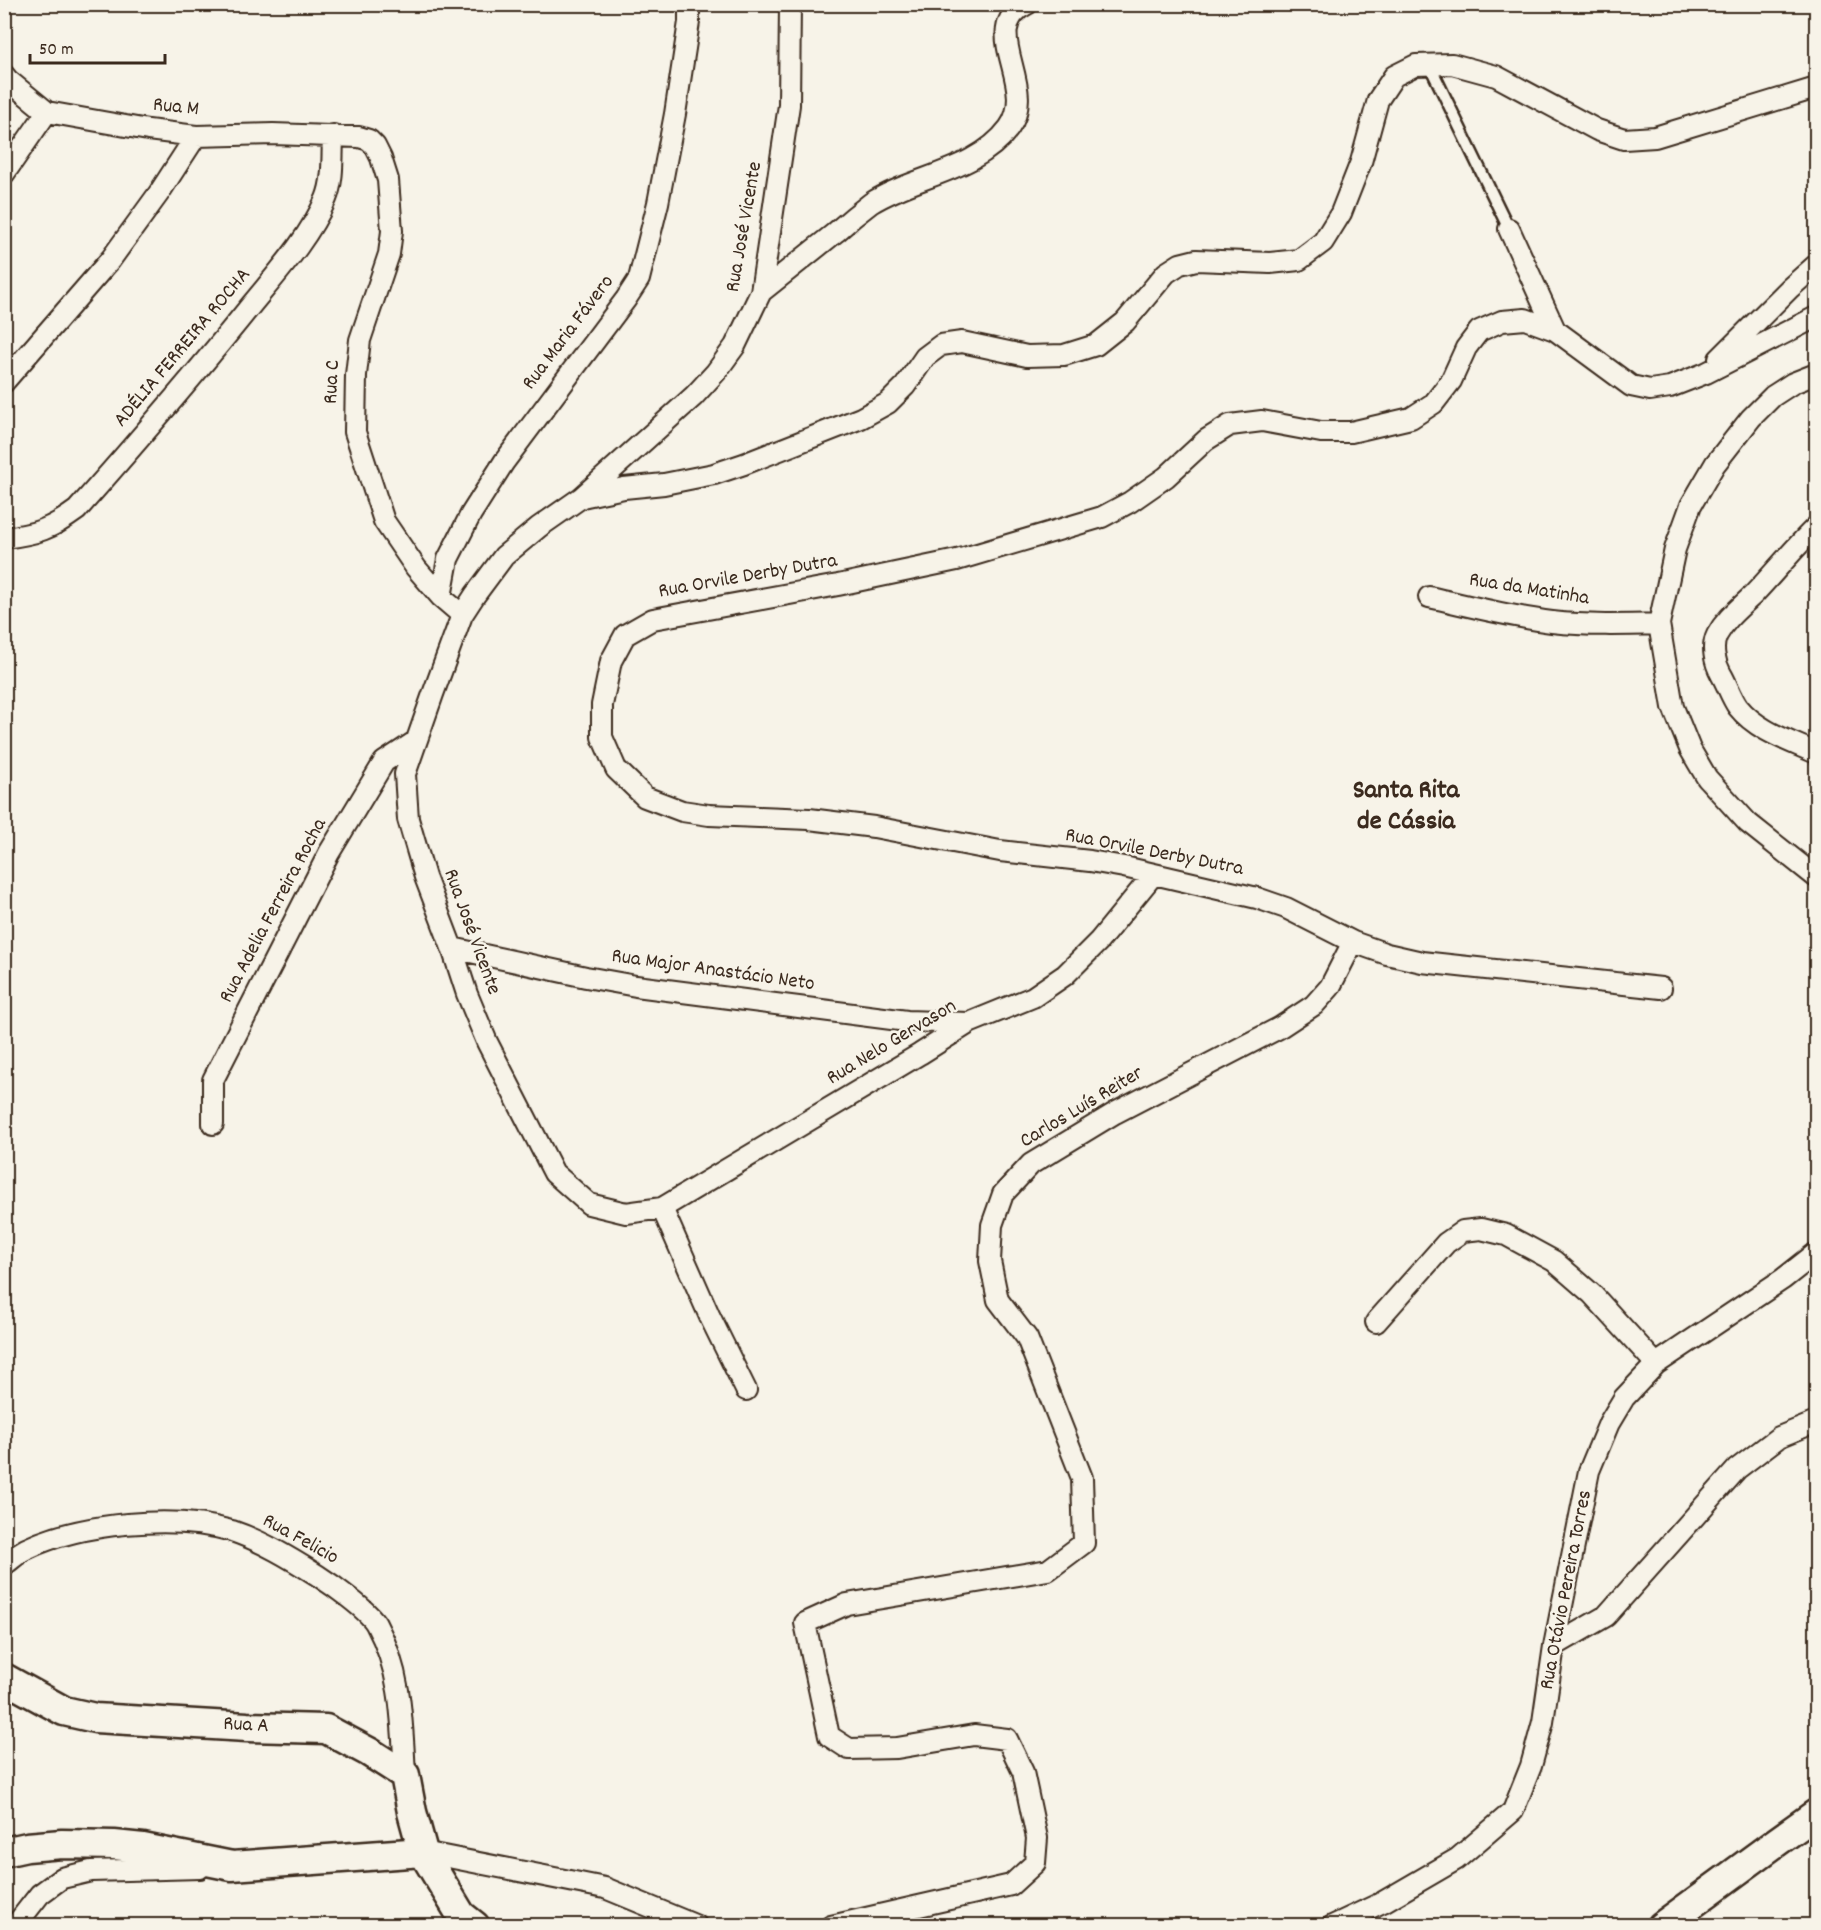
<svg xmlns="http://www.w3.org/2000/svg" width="1821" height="1930" font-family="Dekko,sans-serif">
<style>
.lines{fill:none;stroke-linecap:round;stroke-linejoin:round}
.lane-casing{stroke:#3b2a1e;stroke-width:15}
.street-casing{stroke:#3b2a1e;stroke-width:24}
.secondary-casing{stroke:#3b2a1e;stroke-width:33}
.lane{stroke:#f7f3e8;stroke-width:10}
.street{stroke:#f7f3e8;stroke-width:20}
.secondary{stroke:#f7f3e8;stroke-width:28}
.labels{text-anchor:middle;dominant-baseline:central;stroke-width:5;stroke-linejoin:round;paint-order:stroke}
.street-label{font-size:21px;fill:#3b2a1e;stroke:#f7f3e8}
.district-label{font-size:27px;font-weight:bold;fill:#3b2a1e;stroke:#f7f3e8}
</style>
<rect width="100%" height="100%" fill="#f7f3e8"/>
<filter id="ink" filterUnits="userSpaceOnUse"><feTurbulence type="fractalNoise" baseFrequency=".0167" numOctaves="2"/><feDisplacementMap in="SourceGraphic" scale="12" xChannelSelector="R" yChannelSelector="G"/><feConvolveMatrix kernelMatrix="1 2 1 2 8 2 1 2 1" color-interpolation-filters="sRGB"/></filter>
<g filter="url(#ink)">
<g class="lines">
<defs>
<path id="lane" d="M1429 64 1509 229"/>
<path id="street" d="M4 75 8 80 47 112 148 130 196 136 273 134 359 137 369 140 375 146 381 158 388 180 392 231 389 254 360 340 356 375 355 432 384 521 416 568 441 597 462 615
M4 174 47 112
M1509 229 1555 330
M761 292C786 272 811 252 836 232 847 222 859 212 871 203 915 175 976 172 1009 128 1040 85 976 29 1027 4
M1719 359 1790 288 1816 265
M1816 374 1793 383 1773 396 1751 418 1715 464 1691 505 1675 549 1659 624 1673 707 1690 749 1707 778 1748 823 1816 877
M4 382 111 259 159 193 196 136
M582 497 694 396 716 372 735 346 761 292 789 105 790 4
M1816 527C1794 548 1775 572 1754 594 1741 607 1726 618 1717 635 1711 647 1715 663 1721 674 1727 684 1731 697 1738 707 1757 731 1790 741 1816 753
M4 538C37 534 51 529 77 510 137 442 196 374 252 304 279 271 309 238 326 199 334 180 332 156 333 135
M441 597 448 559 471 514 504 462 626 299 639 279 658 203 675 114 689 22V4
M1429 597C1470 606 1511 617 1552 622 1587 626 1624 625 1659 624
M1153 875 1099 941 1065 975 1033 997 969 1023 920 1054 662 1208 626 1213 589 1204 554 1173 487 1042 467 994 452 948 425 877 408 819 405 774 433 694 462 615 475 595 504 556 539 527 582 497 624 488 664 484 714 474 744 464 861 418 888 403 905 386 925 357 941 345 962 342 1027 356 1064 355 1096 345 1125 322 1166 273 1180 264 1196 260 1270 263 1299 260 1323 242 1341 213 1361 162 1378 100 1394 76 1416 65 1452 64 1496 76 1597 130 1624 139 1655 137 1816 88
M452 948 586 977 636 986 907 1021 969 1023
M1661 988 1422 962 1387 954 1353 942 1286 908 1257 898 1124 867 1090 861 1000 851 874 827 809 819 709 815 682 811 645 797 616 769 602 737V705L611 661 625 635 653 619 838 585 957 560 1102 517 1130 502 1166 477 1206 440 1230 425 1262 421 1321 432H1351L1411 418 1434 403 1451 381 1466 348 1479 331 1502 321 1525 319 1555 330 1631 386 1650 390 1670 387 1706 373 1816 317
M213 1124V1080L329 853 384 762 416 741
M662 1208 710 1317 746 1390
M1376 1322 1446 1243 1463 1231 1481 1229 1506 1235 1554 1261 1592 1294 1656 1364
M4 1565C11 1560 18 1553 26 1549 80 1523 174 1514 232 1531 262 1541 290 1558 317 1575 331 1584 368 1610 376 1624 402 1672 402 1722 405 1775
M1554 1646 1606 1616 1737 1469 1779 1437 1816 1422
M423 1852 605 1888 697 1926
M15 1926 40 1894 62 1878 91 1871 200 1868
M831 1926 1011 1885 1035 1863 1037 1838 1023 1772 1007 1739 974 1735 897 1748 849 1749 829 1736 805 1623 847 1604 1048 1570 1084 1543 1082 1478 1027 1338 998 1300 990 1261 992 1225 1003 1194 1031 1164 1115 1113 1279 1028 1314 1005 1330 987 1353 942
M1332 1926 1383 1902 1457 1859 1513 1811 1531 1766 1543 1722 1554 1646 1589 1471 1609 1423 1624 1398 1656 1364 1783 1279 1816 1253"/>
<path id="secondary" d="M4 1678 64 1711 95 1718 247 1727 326 1729 369 1752 405 1775 412 1812 423 1852 461 1915 475 1926
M4 1852 27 1847 62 1844 114 1845 143 1848 232 1866 423 1852
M1662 1926 1778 1841 1816 1814"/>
</defs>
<use href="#lane" class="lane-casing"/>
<use href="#street" class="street-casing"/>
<use href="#secondary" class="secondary-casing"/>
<use href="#lane" class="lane"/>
<use href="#street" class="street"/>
<use href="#secondary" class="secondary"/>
</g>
</g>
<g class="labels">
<g class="street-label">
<text transform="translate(176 108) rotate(6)">Rua M</text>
<text transform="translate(745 227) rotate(-80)">Rua José Vicente</text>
<text transform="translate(569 333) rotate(-53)">Rua Maria Fávero</text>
<text transform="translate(183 348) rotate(-50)">ADÉLIA FERREIRA ROCHA</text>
<text transform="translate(333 382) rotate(-87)">Rua C</text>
<text transform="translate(748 577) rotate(-10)">Rua Orvile Derby Dutra</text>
<text transform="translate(1529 590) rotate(9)">Rua da Matinha</text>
<text transform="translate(1154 853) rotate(11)">Rua Orvile Derby Dutra</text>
<text transform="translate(274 911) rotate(-62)">Rua Adelia Ferreira Rocha</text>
<text transform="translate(471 932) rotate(70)">Rua José Vicente</text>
<text transform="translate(713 971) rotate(8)">Rua Major Anastácio Neto</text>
<text transform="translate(892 1043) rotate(-31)">Rua Nelo Gervason</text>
<text transform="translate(1082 1108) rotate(-31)">Carlos Luís Reiter</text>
<text transform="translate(300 1540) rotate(29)">Rua Felicio</text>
<text transform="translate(1567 1590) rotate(-79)">Rua Otávio Pereira Torres</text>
<text transform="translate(246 1726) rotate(3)">Rua A</text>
</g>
<g class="district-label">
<text x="1406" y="791">Santa Rita<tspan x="1406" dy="31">de Cássia</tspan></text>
</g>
</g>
<rect width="1821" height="1930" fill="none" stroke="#f7f3e8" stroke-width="24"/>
<rect x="12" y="12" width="1797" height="1906" fill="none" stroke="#3b2a1e" stroke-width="2" filter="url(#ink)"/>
<path d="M30 54v9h135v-9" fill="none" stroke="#3b2a1e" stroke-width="3"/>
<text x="39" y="54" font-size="18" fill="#3b2a1e" stroke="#f7f3e8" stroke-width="4.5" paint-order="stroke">50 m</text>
</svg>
